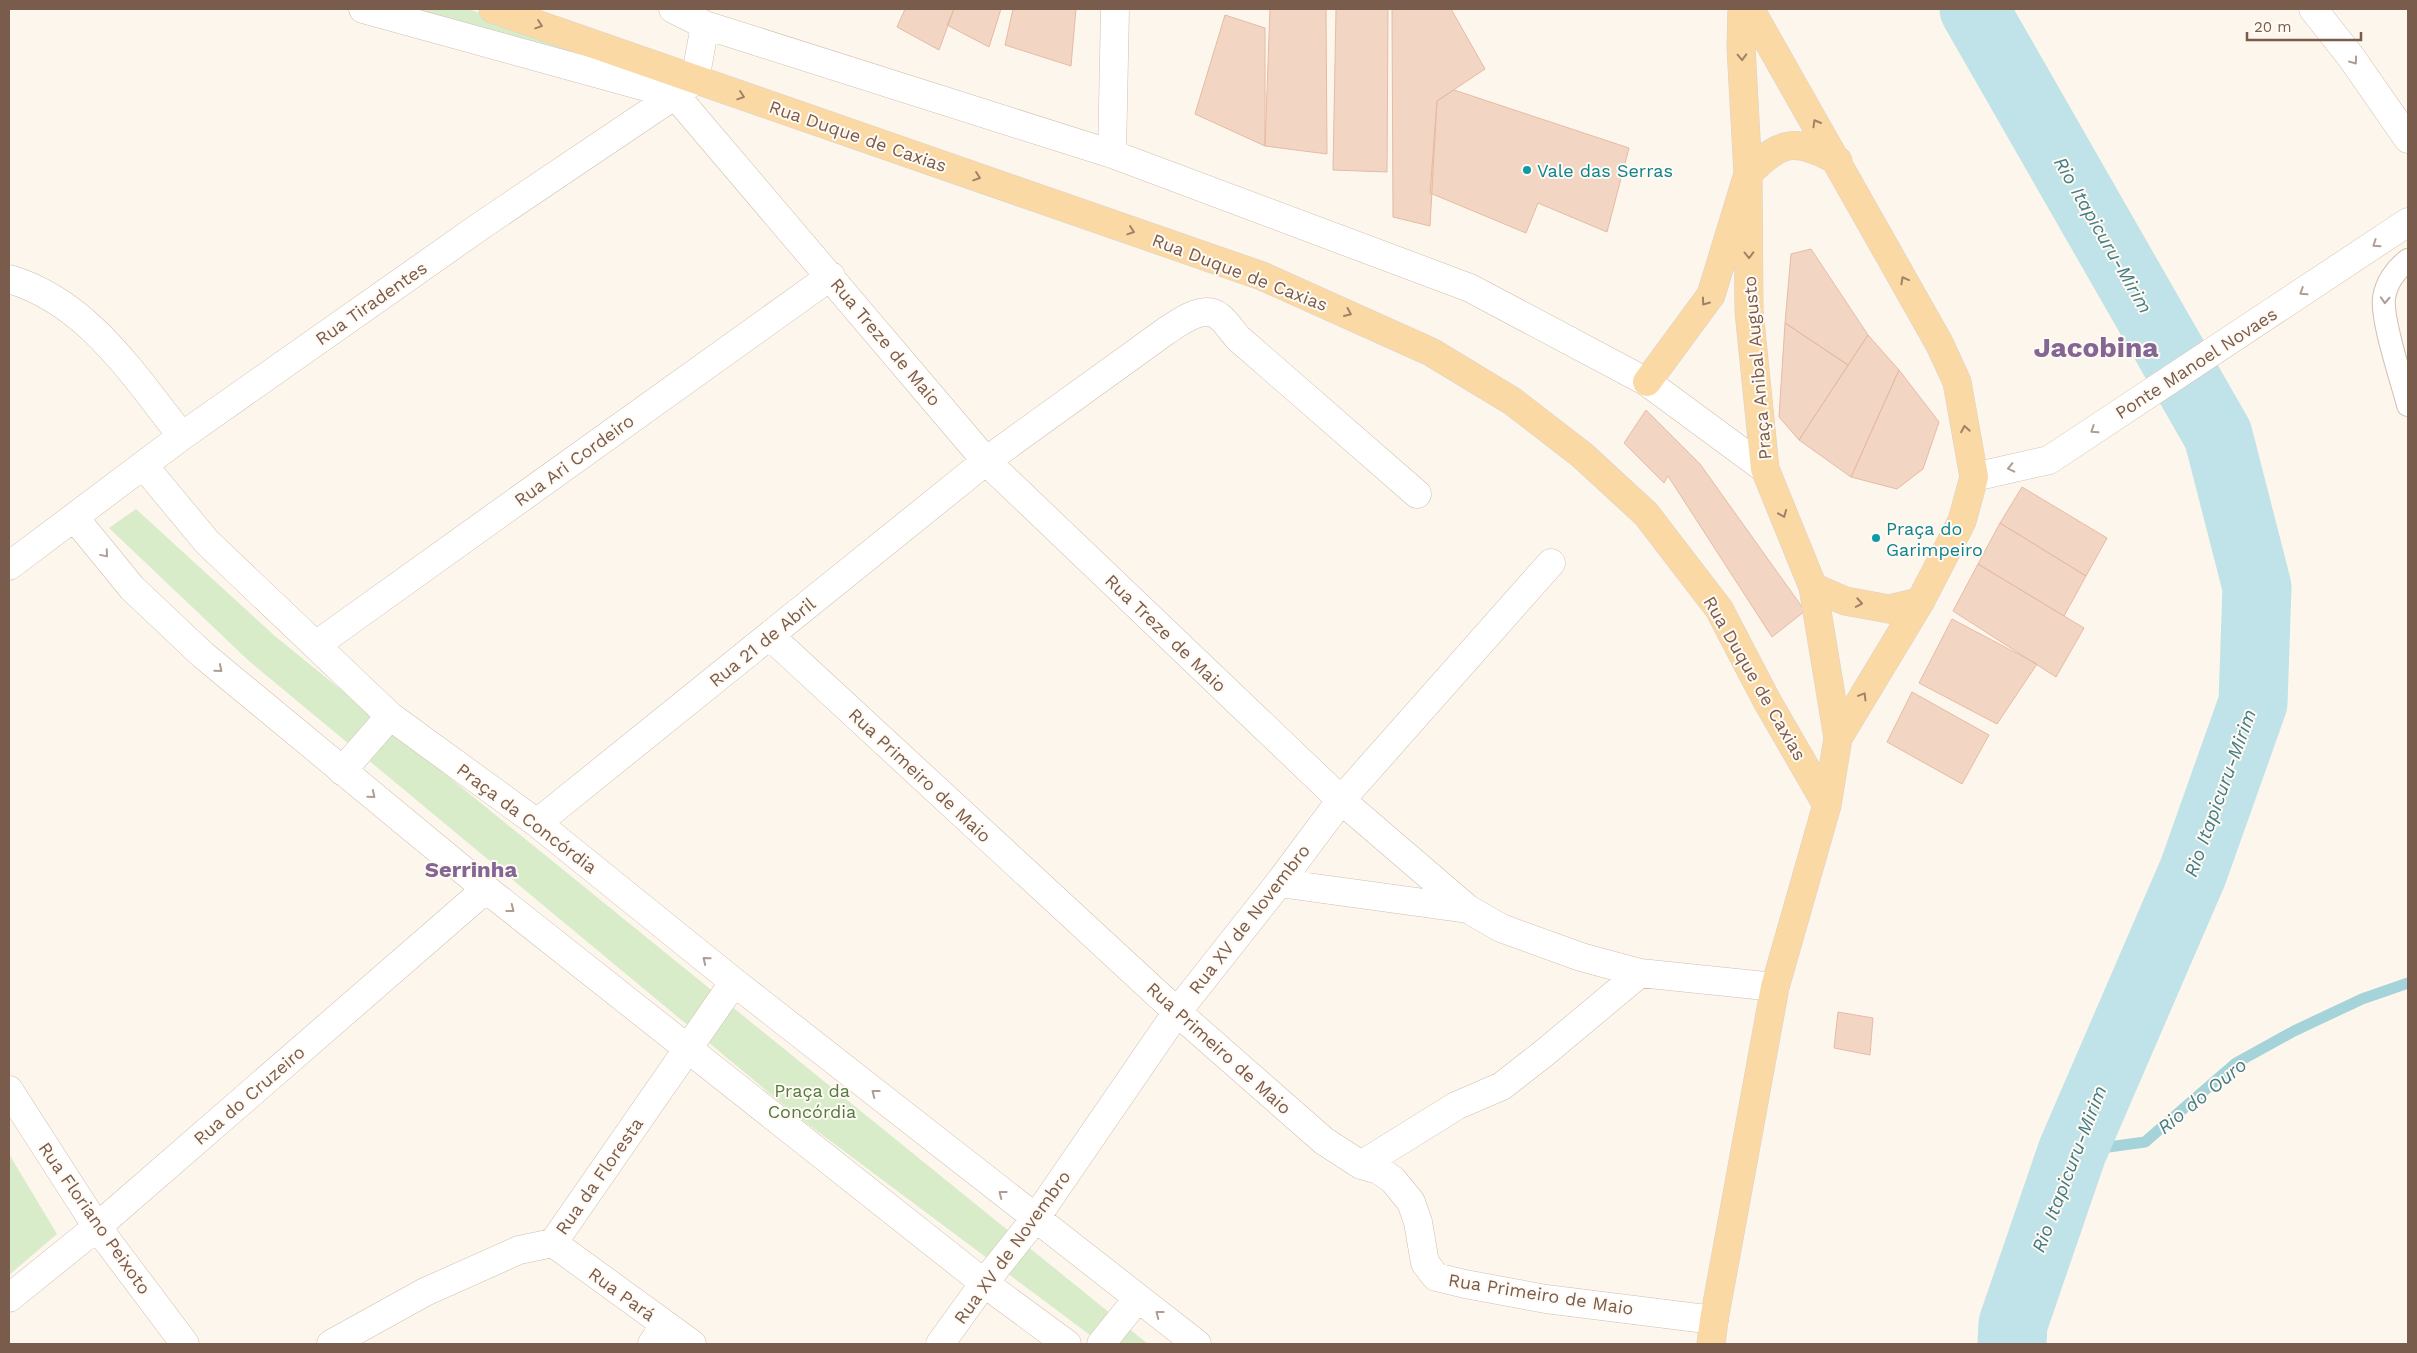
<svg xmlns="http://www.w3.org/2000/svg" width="2417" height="1353" font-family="'Work Sans',sans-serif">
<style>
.green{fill:#d8ecc9}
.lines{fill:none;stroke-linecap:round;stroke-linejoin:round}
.stream{stroke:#a5d3da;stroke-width:11}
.river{stroke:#bfe3e8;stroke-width:69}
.building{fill:#f3d5c3;stroke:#e6bba3}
.service-casing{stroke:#d1beb0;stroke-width:24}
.minor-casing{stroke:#d1beb0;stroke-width:29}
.secondary-casing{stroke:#d6c0b0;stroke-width:29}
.primary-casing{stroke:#dad1cd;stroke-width:29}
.service{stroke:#fff;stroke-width:22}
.minor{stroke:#fff;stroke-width:28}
.secondary{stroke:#fff;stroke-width:28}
.primary{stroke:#fbd9a5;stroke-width:28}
.oneway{stroke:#a18267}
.oneway2{stroke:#af9d94}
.culture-dot{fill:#0f9aa8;stroke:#fffaf3;stroke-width:2}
.labels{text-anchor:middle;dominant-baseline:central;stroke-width:4;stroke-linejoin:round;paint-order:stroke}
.street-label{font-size:18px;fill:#7a5c4d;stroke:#fffaf3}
.culture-label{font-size:18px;fill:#0d838f;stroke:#fffaf3;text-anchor:start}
.park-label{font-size:18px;fill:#537a41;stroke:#fffaf3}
.water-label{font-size:19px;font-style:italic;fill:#437c86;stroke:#fffaf3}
.district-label{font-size:22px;font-weight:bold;fill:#846695;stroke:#fffaf3}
.town-label{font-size:28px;font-weight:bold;fill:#846695;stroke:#fffaf3}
</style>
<rect width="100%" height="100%" fill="#fdf6ec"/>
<path class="green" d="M387 9H469L603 58 596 86Z
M136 509 276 637 1148 1344H1102L797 1116 249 661 109 528Z
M9 1154 57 1234 9 1275Z"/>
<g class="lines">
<path class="stream" d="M2072 1152 2145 1142 2236 1063 2294 1031 2362 999 2408 983"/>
<path class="river" d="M1974 9 2218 435 2257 587 2253 703 2193 872 2072 1152 2013 1324 2012 1344"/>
</g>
<path class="building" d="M905 9H954L939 50 897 27Z
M954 9H1001L989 47 947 25Z
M1013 9H1076L1071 66 1005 45Z
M1270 9H1326L1327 154 1265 146Z
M1336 9H1388L1387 172 1333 170Z
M1392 9H1451L1485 69 1437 101 1430 226 1393 217Z
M1225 15 1265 28V146L1195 114Z
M1454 90 1629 148 1607 232 1538 203 1526 233 1430 193 1437 101Z
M1811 249 1868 335 1848 365 1785 323 1791 254Z
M1785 323 1848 365 1799 440 1779 417Z
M1868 335 1899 370 1851 477 1799 440Z
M1899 370 1939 422 1923 469 1897 489 1851 477Z
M1646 410 1700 464 1805 611 1772 637 1668 476 1664 483 1624 443Z
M2022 487 2107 538 2086 576 2000 523Z
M2000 523 2086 576 2064 616 1978 564Z
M1978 564 2084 628 2056 677 1953 611Z
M1952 619 2037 664 1997 724 1919 683Z
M1912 692 1989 735 1962 784 1887 742Z
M1838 1012 1873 1018 1870 1055 1834 1048Z"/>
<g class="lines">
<defs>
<path id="service" d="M2408 260C2396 269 2386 283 2384 298 2381 320 2402 381 2408 405"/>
<path id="minor" d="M363 9 675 95 986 461 1341 800 1468 909 1501 928 1581 957 1640 973 1775 987
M673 9 705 25 1112 154 1470 288 1647 382 1765 469
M1112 154 1115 9
M9 279C88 302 133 375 182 436
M144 466 207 542 390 716 537 823 734 982 1197 1344
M74 517 132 588 203 655 486 889 984 1283 1067 1344
M9 566 182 436 482 225 675 95 695 80 705 25
M770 636 1177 1012 1324 1141 1361 1165 1379 1170 1393 1180 1411 1202 1418 1222 1425 1263 1436 1277 1465 1284 1546 1299 1714 1320
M316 645 831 276
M342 771 390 716
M537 823 986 461 1166 331C1180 322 1204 303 1220 317 1227 323 1232 331 1238 338L1417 494
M1279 883 1468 909
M9 1090 97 1227 185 1344
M1361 1165 1456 1106 1502 1086 1543 1054 1640 973
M553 1243 692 1344
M9 1298 97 1227 486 889
M331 1344 425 1292 519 1250 553 1243 734 982
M652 1344 665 1325
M940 1344 984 1283 1035 1219 1177 1012 1279 883 1341 800 1551 563
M1101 1344 1138 1298"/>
<path id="secondary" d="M2313 9 2351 57 2408 139
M1974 477 2049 460 2408 222"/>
<path id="primary" d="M493 9 1262 276 1431 352 1512 401 1582 455 1646 514 1719 609 1767 701 1827 805
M1750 9 1939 343 1957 382 1974 477 1962 521 1920 602 1838 738
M1647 382 1711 295 1748 174C1782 139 1796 138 1838 161
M1813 587 1845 601 1889 609 1920 602
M1711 1344 1714 1320 1775 987 1827 805 1838 738 1813 587 1765 469 1749 311 1748 174 1741 47 1742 9"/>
</defs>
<use href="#service" class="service-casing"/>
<use href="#minor" class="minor-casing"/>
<use href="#secondary" class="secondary-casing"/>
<use href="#primary" class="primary-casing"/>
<use href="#service" class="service"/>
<use href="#minor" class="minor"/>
<use href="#secondary" class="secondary"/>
<use href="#primary" class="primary"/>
</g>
<defs><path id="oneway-chevron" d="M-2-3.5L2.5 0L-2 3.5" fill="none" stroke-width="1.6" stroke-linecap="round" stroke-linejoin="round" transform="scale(1.25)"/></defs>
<g class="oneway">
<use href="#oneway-chevron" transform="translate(539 25) rotate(19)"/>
<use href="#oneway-chevron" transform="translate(1742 57) rotate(88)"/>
<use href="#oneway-chevron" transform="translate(741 96) rotate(19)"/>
<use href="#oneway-chevron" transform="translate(1816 123) rotate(-120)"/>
<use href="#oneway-chevron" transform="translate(977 177) rotate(19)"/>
<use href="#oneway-chevron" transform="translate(1131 231) rotate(19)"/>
<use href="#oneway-chevron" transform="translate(1749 255) rotate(89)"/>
<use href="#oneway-chevron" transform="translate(1904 280) rotate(-119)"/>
<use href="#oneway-chevron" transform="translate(1705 302) rotate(126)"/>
<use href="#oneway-chevron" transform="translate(1348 313) rotate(24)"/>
<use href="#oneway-chevron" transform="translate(1965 429) rotate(-100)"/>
<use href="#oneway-chevron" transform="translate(1783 514) rotate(68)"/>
<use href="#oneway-chevron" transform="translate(1859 603) rotate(10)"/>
<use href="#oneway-chevron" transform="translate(1863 696) rotate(-59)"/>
</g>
<g class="oneway2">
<use href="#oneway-chevron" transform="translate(2354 61) rotate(54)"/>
<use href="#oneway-chevron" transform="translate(2376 244) rotate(146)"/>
<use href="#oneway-chevron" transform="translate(2303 292) rotate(147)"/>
<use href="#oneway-chevron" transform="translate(2385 300) rotate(93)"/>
<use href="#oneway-chevron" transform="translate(2094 430) rotate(147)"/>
<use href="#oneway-chevron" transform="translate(2011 468) rotate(167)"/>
<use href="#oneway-chevron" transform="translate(105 554) rotate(50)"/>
<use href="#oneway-chevron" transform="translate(219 669) rotate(40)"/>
<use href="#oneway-chevron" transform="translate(372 795) rotate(39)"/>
<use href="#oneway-chevron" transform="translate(511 909) rotate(38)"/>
<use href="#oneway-chevron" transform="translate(706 960) rotate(-141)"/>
<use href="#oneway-chevron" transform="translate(875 1093) rotate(-142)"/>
<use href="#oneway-chevron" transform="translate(1002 1194) rotate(-142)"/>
<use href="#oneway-chevron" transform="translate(1159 1314) rotate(-142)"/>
</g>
<g class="culture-dot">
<circle cx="1527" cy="170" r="5"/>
<circle cx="1876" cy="538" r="5"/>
</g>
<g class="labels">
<g class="street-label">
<text transform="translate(858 136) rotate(19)">Rua Duque de Caxias</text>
<text transform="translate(1240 272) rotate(21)">Rua Duque de Caxias</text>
<text transform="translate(371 303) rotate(-35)">Rua Tiradentes</text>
<text transform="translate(886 342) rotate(50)">Rua Treze de Maio</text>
<text transform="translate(2196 363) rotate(-33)">Ponte Manoel Novaes</text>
<text transform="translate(1757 368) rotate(-95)">Praça Anibal Augusto</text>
<text transform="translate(574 460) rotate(-36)">Rua Ari Cordeiro</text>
<text transform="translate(1166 633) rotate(44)">Rua Treze de Maio</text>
<text transform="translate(762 642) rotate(-39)">Rua 21 de Abril</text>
<text transform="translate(1755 678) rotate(60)">Rua Duque de Caxias</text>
<text transform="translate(920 775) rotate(43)">Rua Primeiro de Maio</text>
<text transform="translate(527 818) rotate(37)">Praça da Concórdia</text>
<text transform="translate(1249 919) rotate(-52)">Rua XV de Novembro</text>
<text transform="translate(1219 1048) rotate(42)">Rua Primeiro de Maio</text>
<text transform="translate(249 1095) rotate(-41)">Rua do Cruzeiro</text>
<text transform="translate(599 1176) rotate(-55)">Rua da Floresta</text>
<text transform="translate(95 1218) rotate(55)">Rua Floriano Peixoto</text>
<text transform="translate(1012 1247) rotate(-54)">Rua XV de Novembro</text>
<text transform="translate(622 1294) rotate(36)">Rua Pará</text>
<text transform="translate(1541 1294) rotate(9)">Rua Primeiro de Maio</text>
</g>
<g class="culture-label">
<text x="1537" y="170">Vale das Serras</text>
<text x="1886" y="528">Praça do<tspan x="1886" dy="21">Garimpeiro</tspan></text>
</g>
<g class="park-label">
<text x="812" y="1090">Praça da<tspan x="812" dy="21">Concórdia</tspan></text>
</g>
<g class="water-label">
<text transform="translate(2103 235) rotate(60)">Rio Itapicuru-Mirim</text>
<text transform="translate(2220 793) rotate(-70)">Rio Itapicuru-Mirim</text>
<text transform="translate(2202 1096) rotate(-39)">Rio do Ouro</text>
<text transform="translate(2069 1169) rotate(-69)">Rio Itapicuru-Mirim</text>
</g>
<g class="district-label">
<text x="471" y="869">Serrinha</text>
</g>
<g class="town-label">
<text x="2096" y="347">Jacobina</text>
</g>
</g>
<rect width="2417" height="1353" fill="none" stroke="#7a5c4d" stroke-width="20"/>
<path d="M2247 32v8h114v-8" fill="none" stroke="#7a5c4d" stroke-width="2.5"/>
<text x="2254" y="32" font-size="15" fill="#7a5c4d" stroke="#fffaf3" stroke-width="4" paint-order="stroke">20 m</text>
</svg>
